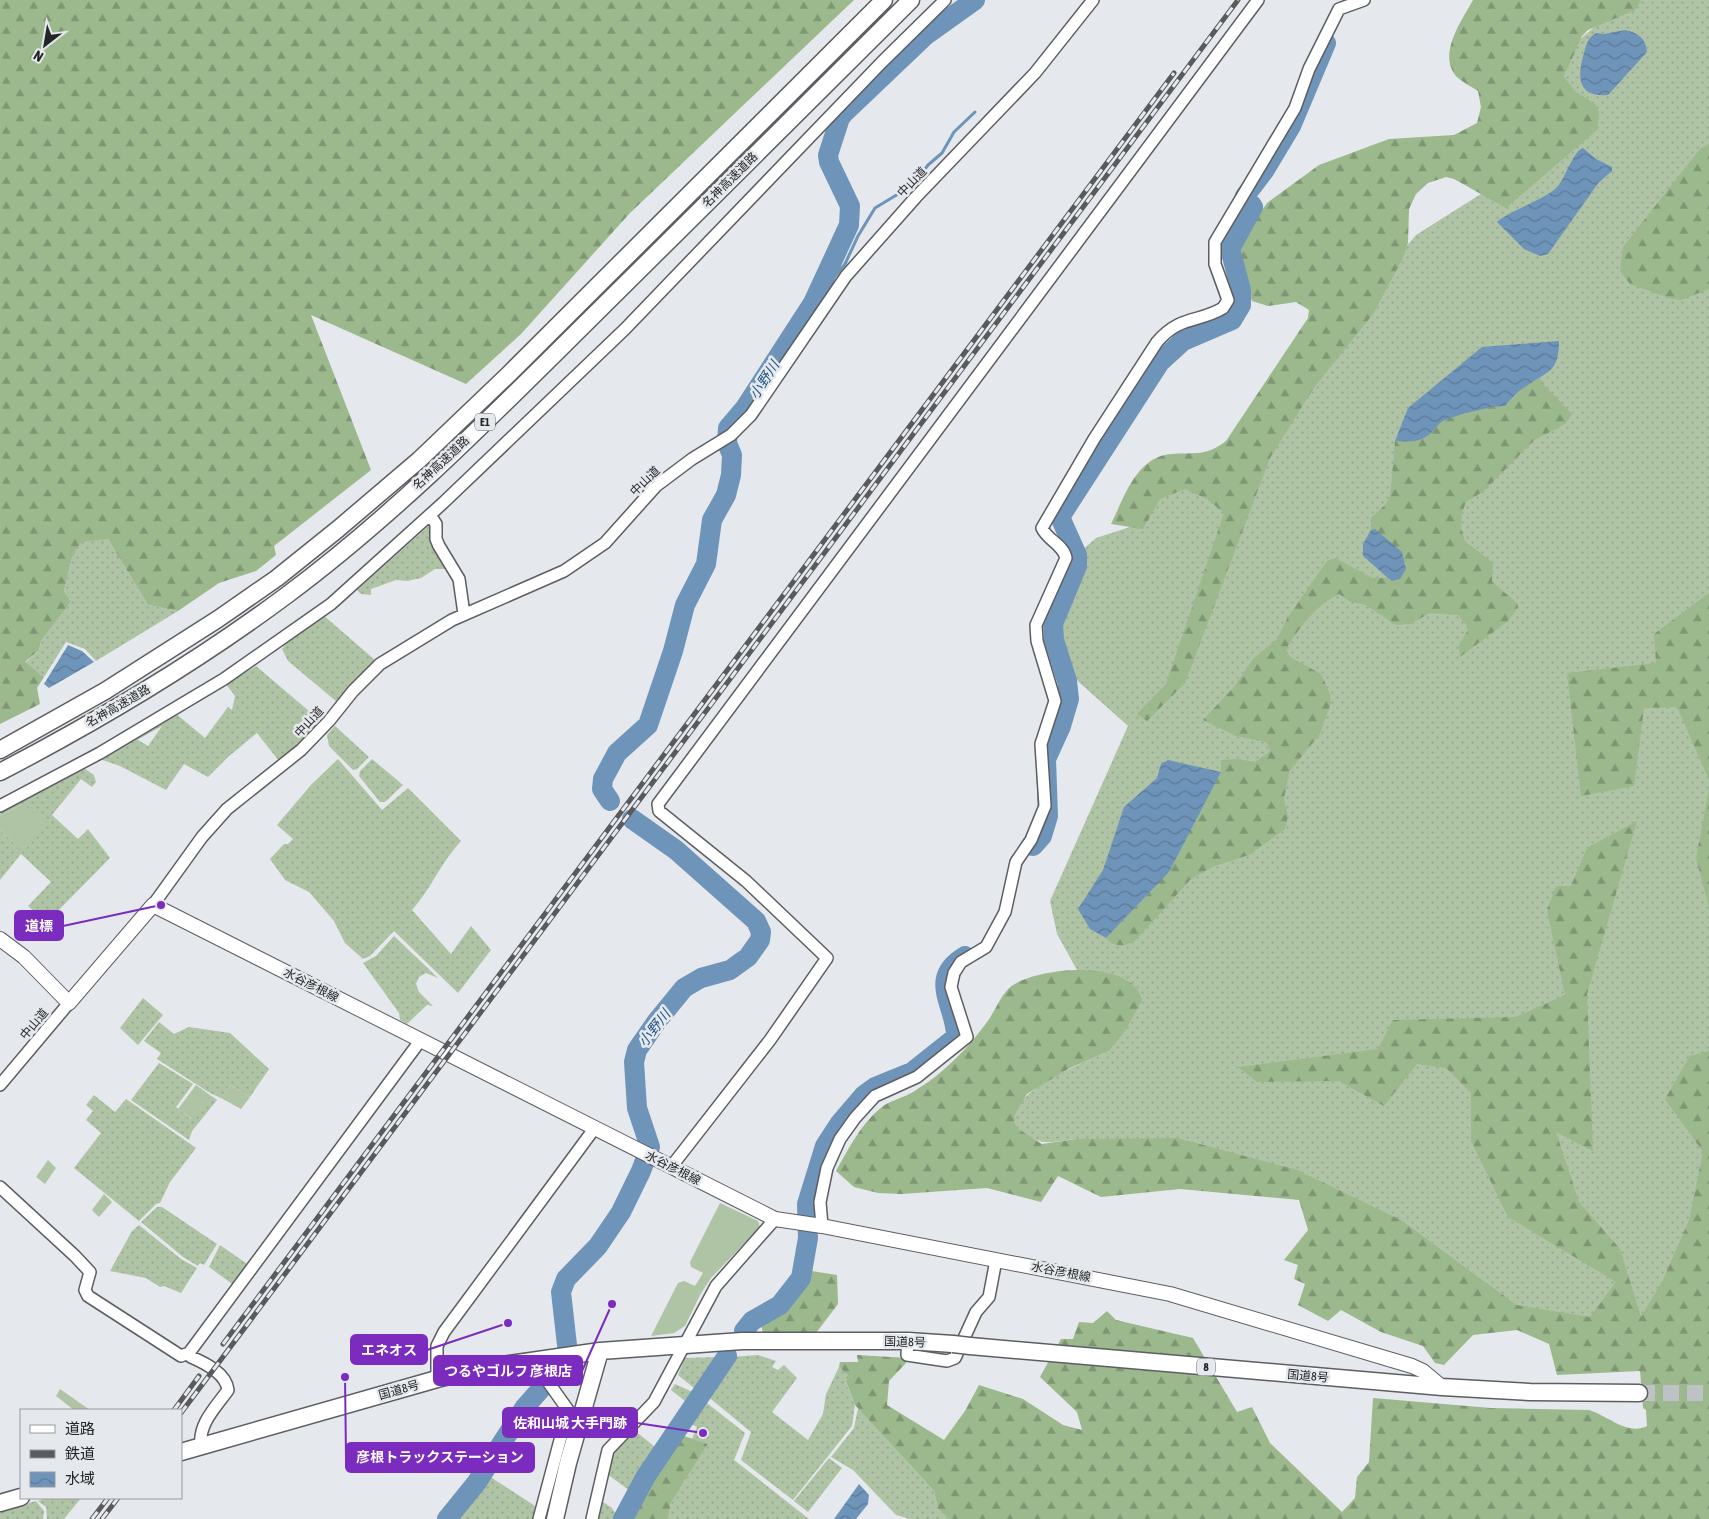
<svg xmlns="http://www.w3.org/2000/svg" width="1709" height="1519" font-family="'Asap Condensed','Noto Sans JP',sans-serif">
<style>
.grass{fill:url(#grass-dots);fill-rule:evenodd}
.forest{fill:url(#forest-firs)}
.garden{fill:#afc3a5}
.water{fill:url(#water-waves)}
.lines{fill:none;stroke-linecap:round;stroke-linejoin:round}
.stream{stroke:#6f94ba;stroke-width:3}
.river{stroke:#6f94ba;stroke-width:20}
.highway-tunnel{stroke:#bec1c5;stroke-width:16;stroke-dasharray:16 8;stroke-linecap:butt}
.minor-casing{stroke:#5c5e62;stroke-width:14}
.major-casing{stroke:#5c5e62;stroke-width:16}
.highway-casing{stroke:#5c5e62;stroke-width:19}
.minor{stroke:#fff;stroke-width:11}
.major{stroke:#fff;stroke-width:14}
.highway{stroke:#fff;stroke-width:16}
.rail-casing{stroke:#595a5d;stroke-width:5}
.rail{stroke:#e5e8ec;stroke-width:3;stroke-dasharray:9;stroke-linecap:butt}
.highway-bridge-casing{stroke:#5c5e62;stroke-width:19;stroke-linecap:butt}
.highway-bridge{stroke:#fff;stroke-width:16}
.labels{text-anchor:middle;dominant-baseline:central;stroke-width:5;stroke-linejoin:round;paint-order:stroke}
.shield{fill:#e5e8ec;stroke:#5e6062;stroke-width:1}
.shield-label{font-size:11px;font-weight:bold;fill:#242527}
.street-label{font-size:12px;fill:#242527;stroke:#e5e8ec}
.water-label{font-size:14px;font-style:italic;fill:#1d5385;stroke:#e5e8ec}
.leader{fill:none;stroke:#7b2cbf;stroke-width:2}
.callout-dot{fill:#7b2cbf;stroke:#e5e8ec;stroke-width:2}
.callout{fill:#7b2cbf;stroke:#7b2cbf;stroke-width:2}
.callout-label{font-size:14px;text-anchor:middle;font-weight:bold;fill:#fff}
</style>
<defs>
<pattern id="grass-dots" width="8" height="8" patternUnits="userSpaceOnUse" patternTransform="scale(1.25)"><rect width="8" height="8" fill="#afc3a5"/><path d="M2 2h.1M6 6h.1" fill="none" stroke="#96a78e" stroke-width="1.8" stroke-linecap="round"/></pattern>
<pattern id="forest-firs" width="22" height="20" patternUnits="userSpaceOnUse" patternTransform="scale(1.25)"><rect width="22" height="20" fill="#9bb98d"/><path d="M5 1l3.5 6h-7zM16 11l3.5 6h-7z" fill="#7e9673"/></pattern>
<pattern id="water-waves" width="16" height="10" patternUnits="userSpaceOnUse" patternTransform="scale(1.25)"><rect width="16" height="10" fill="#6f94ba"/><path d="M0 5q4-4 8 0t8 0" fill="none" stroke="#5b7997"/></pattern>
</defs>
<rect width="100%" height="100%" fill="#e5e8ec"/>
<path class="grass" d="M1626 0H1709V1333L1603 1327 1517 1305 1403 1221 1076 1139C1051 1142 1042 1147 1021 1131 984 1102 1091 1059 1109 1051L1095 971 1077 970 1057 934 1050 901 1128 726 1071 675 1050 624 1077 555 1096 538 1133 526 1167 486 1187 482 1336 330 1416 235 1530 163 1579 40Z
M431 524 447 569H435L421 578 407 581 396 580 371 589V595L361 594 357 590Z
M108 539 148 605 178 611 96 661 85 649 66 642 44 677 25 663 39 650 41 641 71 602 64 591 72 558 81 541Z
M323 615 375 660 345 691 337 702 288 661 282 649 288 641Z
M256 666 323 723 302 743 279 761 257 733 228 757 208 777 184 764 166 790 120 766 97 758 175 713 205 738 228 707 232 710 235 696 226 684ZM162 726 148 746 138 740H137Z
M335 726 369 757 357 769 353 770 329 746 327 735Z
M338 759 382 810 408 788 461 841C441 862 431 889 412 910L451 954 471 926 491 950 458 993 394 931 370 956 363 959 345 943 334 921 309 892 285 880 270 859 284 844H288L293 839 277 825 311 785Z
M372 759 403 785 385 802H380L359 776 360 771Z
M82 767 94 775 96 782 92 787 81 779 52 815 78 839 88 829 110 858 46 923 28 906 51 882 21 854 0 880V830L14 843 23 804 0 816V810Z
M394 936 438 978 426 973 419 977 416 984 419 992 433 1006 427 1005 407 1024 400 1020 399 1013 363 963 376 956Z
M143 998 163 1015 138 1045 120 1028Z
M159 1022 174 1034 189 1027 230 1033 269 1069 250 1097 230 1085 221 1098 210 1093 157 1059 161 1053 144 1041Z
M159 1063 193 1084 176 1107 191 1119 210 1095 217 1100 192 1131 189 1140 131 1100Z
M94 1095 115 1112 126 1099 196 1148 170 1182 160 1203 156 1204 139 1221 74 1168 101 1133 86 1120 93 1111 86 1105Z
M157 1207H162L217 1244 204 1265 200 1263 198 1266 183 1257 141 1222Z
M139 1225 181 1259 197 1268 181 1293 164 1286 160 1287 146 1278 110 1271 132 1231Z
M220 1245 250 1266 235 1286 209 1267Z
M758 1355 776 1361 772 1367 778 1370 784 1365 797 1378 772 1412 808 1440 823 1414 826 1394 839 1367 850 1376 846 1383 855 1405 852 1426 793 1500 741 1460 751 1432 706 1395 732 1357Z
M718 1357 717 1361 720 1362 699 1392 678 1375 685 1358Z
M675 1384 697 1394 690 1405 671 1390Z
M703 1400 745 1433 734 1460 809 1519H668L671 1503 708 1444 692 1439 697 1427 686 1422Z
M858 1408 934 1491 938 1509 949 1519H910L896 1515 853 1470 831 1457 854 1428Z
M634 1430 660 1451 633 1493 607 1474 615 1449Z
M829 1458 842 1468 808 1512 794 1501Z
M486 1474 535 1506 533 1519H452Z
M47 1498H81L64 1519H47L46 1507 38 1501Z
M600 1500 612 1508 619 1519H596Z
M36 1501 44 1511 43 1519H0V1511Z"/>
<path class="forest" d="M0 0H854L630 213 521 334 466 384 311 315 371 470 274 546 276 555 256 571 219 583 178 611 148 605 108 539 81 542 72 558 64 591 71 602 41 641 39 650 25 662 44 677 37 688 40 704 0 724Z
M1473 0H1641L1635 10 1588 30 1582 36 1564 77 1575 91 1596 105 1599 113 1597 130 1506 208 1454 179 1446 177 1428 183 1416 194 1409 209 1408 243 1403 258 1373 314 1313 389 1270 458 1185 683 1147 721 1137 714 1166 684 1224 513 1207 499 1185 489 1160 499 1143 529 1111 524C1124 498 1136 457 1171 454 1196 452 1205 457 1226 441L1308 318 1309 310 1296 302 1268 306 1252 301 1245 283 1239 243 1267 203 1319 165 1389 139 1454 135 1477 123 1481 107 1478 91C1472 87 1464 83 1458 78 1436 56 1461 22 1473 0Z
M1709 144V289L1681 300 1672 299 1630 284 1620 271 1623 247 1700 149Z
M1540 378 1545 386 1572 414 1565 424 1533 441 1484 491 1466 502 1462 513 1461 528 1465 541 1493 563 1492 582 1517 603 1518 607 1508 621 1460 657 1459 645 1469 628 1458 615 1430 613 1410 624 1396 625 1366 605 1349 601 1339 594C1316 605 1300 627 1286 649L1290 657 1321 674 1330 694 1331 703 1320 734 1289 772 1284 799 1288 816 1285 829 1249 855 1212 867 1190 880 1135 941C1123 947 1115 947 1106 938L1169 872 1221 772V760L1238 759 1255 762 1269 752 1270 749 1266 742 1236 736 1203 720 1234 687 1253 659 1277 639 1288 617 1327 561 1335 558 1373 578H1388L1392 581 1400 579 1406 564 1375 529 1371 530V518L1386 504 1390 497 1395 441C1410 442 1421 443 1432 432 1435 429 1439 423 1443 421 1456 415 1491 406 1505 406L1523 388Z
M1709 593V780L1677 707 1644 708 1634 786 1581 796 1567 673 1656 663 1654 634Z
M1709 789V907L1696 858Z
M1637 821 1587 994 1593 1151 1556 1132 1579 1202 1620 1249 1641 1317 1663 1280 1689 1220 1703 1152 1665 1099 1690 1056 1709 1051V1519H949L938 1509 934 1491 855 1405 846 1382 849 1376 839 1367 840 1362H858L857 1355 908 1358 906 1363 889 1381 887 1405 944 1440 965 1411 979 1385 1023 1399 1063 1425 1082 1430 1077 1412 1040 1377 1061 1339H1073L1079 1322 1093 1323 1107 1311 1116 1320 1193 1338 1237 1412 1252 1407 1270 1443 1342 1512 1355 1498 1357 1477 1369 1462 1373 1398 1491 1408 1589 1410C1607 1415 1627 1436 1647 1426L1646 1410 1643 1408 1640 1371 1557 1375 1549 1344 1517 1330 1473 1335 1444 1365 1435 1363 1423 1346 1381 1332 1341 1310 1328 1321 1298 1305 1305 1284 1294 1279 1298 1265 1284 1260 1308 1230 1299 1200 1180 1189 1101 1197 1058 1176 1041 1202 987 1188 902 1194 878 1193 854 1187 836 1171C848 1150 862 1122 882 1107 891 1100 903 1098 913 1092 926 1084 941 1073 952 1062 964 1051 977 1036 987 1022 995 1012 1001 993 1013 985 1040 967 1132 958 1142 1000L1125 1031 1109 1051 1070 1068 1027 1094 1014 1116 1015 1124 1020 1130 1042 1144 1076 1139 1177 1138 1297 1170 1403 1221 1517 1305 1590 1317 1616 1282 1508 1217 1471 1141V1093L1446 1068 1417 1064 1384 1106 1339 1081 1257 1082 1238 1067 1378 1049 1393 1020 1516 1017 1565 995 1547 910 1556 886H1571L1587 848Z
M805 1270 837 1275 838 1304 816 1333 763 1334 761 1323Z
M681 1435 708 1444 671 1503 668 1519H630L647 1487Z"/>
<path class="garden" d="M23 804 49 824 21 854 14 843 0 830V816Z
M196 1085 210 1095 192 1119 178 1109Z
M230 1085 250 1097 241 1109 221 1098Z
M48 1160 56 1168 45 1184 36 1177Z
M104 1194 112 1202 99 1217 92 1210Z
M720 1203 758 1221 760 1227 711 1278 700 1295 685 1326 674 1333 651 1336 678 1283 684 1281 695 1286 703 1273 691 1267 690 1262Z
M60 1389 90 1410H74L56 1396Z"/>
<path class="water" d="M1625 30C1638 33 1646 38 1647 52L1608 95C1577 98 1577 76 1584 53 1586 45 1588 37 1596 33L1604 34Z
M1583 148 1596 159 1612 167V171L1599 182 1548 254 1540 256 1524 249 1497 222C1512 209 1547 199 1558 186 1565 178 1574 150 1583 148Z
M1559 341C1559 372 1548 371 1525 387 1517 392 1511 399 1505 406 1491 406 1456 415 1443 421 1439 423 1435 429 1432 432 1421 443 1410 442 1395 441L1408 408 1482 347Z
M1375 529 1402 552 1406 569 1400 579 1392 581 1388 578 1363 556V544L1371 530Z
M68 645 82 651 94 662 49 688 44 684Z
M1168 760 1221 772 1169 872 1106 938 1090 929 1078 909 1103 870 1124 807 1157 778 1161 764Z
M859 1484 869 1495 868 1504 856 1519H834Z"/>
<g class="lines">
<path class="stream" d="M813 303 845 264 858 236 875 208 913 185 928 165 942 153 954 132 975 112"/>
<path class="river" d="M610 801 602 789 603 779 617 753 648 725 673 651 685 605 706 564 712 520 726 495 731 475 732 455 727 443 728 428 745 408 813 303 849 225 850 206 829 162 828 155 840 118 844 113 926 35 975 0
M1033 846 1042 836 1048 816 1046 759 1061 726 1069 699 1067 681 1054 640 1053 624 1077 566V555L1060 517 1160 362 1183 341 1232 320 1241 305V290L1230 249 1253 207 1245 196 1264 171 1291 126 1326 43
M744 1331 752 1321 780 1305 801 1278 808 1238 807 1204 825 1146 840 1123 864 1095 875 1087 912 1072 956 1037C957 1007 926 979 965 956
M567 1345 561 1292 566 1279 598 1246 621 1212 641 1171 650 1147 637 1108 634 1062 637 1050 657 1021 684 988 701 978 730 970 748 957 760 940 761 932 756 921 676 850 632 819
M447 1519 477 1482 525 1407 555 1373
M623 1519 646 1476 727 1356"/>
<path class="highway-tunnel" d="M1639 1393H1709"/>
<defs>
<path id="minor" d="M430 515 436 524V539L439 546 459 579 464 614
M0 806 100 753 224 679 331 604 443 503 625 329 882 62 945 0
M153 905 202 837 227 809 301 750 329 721 353 691 380 664 452 620 564 571 605 543 656 486 692 459 731 435 751 415 846 276 916 197 1035 73 1093 0
M0 1085 69 1003
M671 1167 770 1040 827 958 746 881 659 811 658 804 1258 0
M0 1187 75 1256 90 1272 85 1290 88 1296 181 1356 189 1353 420 1041
M822 1226 820 1202 827 1168 840 1139 855 1118 875 1096 917 1077 967 1037 951 987 954 973 961 962 986 947 1005 912 1016 862 1031 840 1045 806 1041 744 1055 701 1037 641 1036 625 1066 558C1063 544 1047 540 1042 528L1094 439 1157 342C1180 315 1198 323 1223 308L1228 300 1215 264V242L1295 108 1309 69 1339 9 1364 0
M908 1341 907 1355 947 1361 955 1358 976 1312 989 1297 996 1260
M189 1353 191 1357C205 1363 226 1373 228 1390 216 1407 198 1424 201 1446
M538 1360 541 1372 568 1410 539 1519
M437 1379V1346L444 1332 594 1129
M592 1519 608 1450 654 1402 716 1286 775 1219"/>
<path id="major" d="M0 939 24 957 69 1003 153 905 775 1219 822 1226 1170 1294 1412 1366 1423 1371 1442 1387"/>
<path id="highway" d="M0 750 105 691 218 619 277 578 338 529 419 460 509 374 884 0
M0 772C100 720 197 662 287 595 397 513 493 415 590 319 697 213 805 106 911 0
M970 1346 1442 1387 1530 1392 1639 1393
M181 1452 437 1379 481 1368 538 1360 600 1351 742 1341H908L953 1344
M0 1503 21 1497
M555 1519 568 1463 600 1351"/>
</defs>
<use href="#minor" class="minor-casing"/>
<use href="#major" class="major-casing"/>
<use href="#highway" class="highway-casing"/>
<use href="#minor" class="minor"/>
<use href="#major" class="major"/>
<use href="#highway" class="highway"/>
<defs>
<path id="rail" d="M223 1344 1174 73
M174 1410 199 1376
M181 1413 1238 0
M92 1519 108 1498
M102 1519 118 1498"/>
</defs>
<use href="#rail" class="rail-casing"/>
<use href="#rail" class="rail"/>
<defs>
<path id="highway-bridge" d="M953 1344 970 1346"/>
</defs>
<use href="#highway-bridge" class="highway-bridge-casing"/>
<use href="#highway-bridge" class="highway-bridge"/>
</g>
<g class="labels">
<g class="shield">
<rect x="475" y="413.5" width="20" height="17" rx="4"/>
<rect x="1197" y="1358.5" width="18" height="17" rx="4"/>
</g>
<g class="shield-label">
<text x="485" y="422">E1</text>
<text x="1206" y="1367">8</text>
</g>
<g class="street-label">
<text transform="translate(730 180) rotate(-45)">名神高速道路</text>
<text transform="translate(912 182) rotate(-46)">中山道</text>
<text transform="translate(441 463) rotate(-43)">名神高速道路</text>
<text transform="translate(645 481) rotate(-44)">中山道</text>
<text transform="translate(118 706) rotate(-30)">名神高速道路</text>
<text transform="translate(309 722) rotate(-47)">中山道</text>
<text transform="translate(311 985) rotate(27)">水谷彦根線</text>
<text transform="translate(34 1024) rotate(-50)">中山道</text>
<text transform="translate(673 1168) rotate(27)">水谷彦根線</text>
<text transform="translate(1061 1272) rotate(11)">水谷彦根線</text>
<text transform="translate(905 1342) rotate(2)">国道8号</text>
<text transform="translate(1308 1376) rotate(5)">国道8号</text>
<text transform="translate(399 1390) rotate(-16)">国道8号</text>
</g>
<g class="water-label">
<text transform="translate(764 380) rotate(-57)">小野川</text>
<text transform="translate(654 1028) rotate(-52)">小野川</text>
</g>
</g>
<path class="leader" d="M161 905L63 926M508 1323L427 1350M612 1304L582 1371M703 1433L637 1423M345 1377L346 1457"/>
<g class="callout-dot">
<circle cx="161" cy="905" r="5"/>
<circle cx="508" cy="1323" r="5"/>
<circle cx="612" cy="1304" r="5"/>
<circle cx="703" cy="1433" r="5"/>
<circle cx="345" cy="1377" r="5"/>
</g>
<g class="callout">
<rect x="15" y="911" width="48" height="29" rx="5"/>
<rect x="351" y="1335" width="76" height="29" rx="5"/>
<rect x="434" y="1356" width="148" height="29" rx="5"/>
<rect x="503" y="1408" width="134" height="29" rx="5"/>
<rect x="346" y="1443" width="188" height="29" rx="5"/>
</g>
<g class="callout-label">
<text x="39" y="931">道標</text>
<text x="389" y="1355">エネオス</text>
<text x="508" y="1376">つるやゴルフ 彦根店</text>
<text x="570" y="1428">佐和山城 大手門跡</text>
<text x="440" y="1462">彦根トラックステーション</text>
</g>
<rect x="20" y="1409" width="162" height="90" fill="#e5e8ec" stroke="#989a9d"/>
<rect x="30" y="1425" width="25" height="8" fill="#ffffff" stroke="#989a9d"/>
<text x="65" y="1434" font-size="15" fill="#242527">道路</text>
<rect x="30" y="1450" width="25" height="8" fill="#595a5d" stroke="#989a9d"/>
<text x="65" y="1459" font-size="15" fill="#242527">鉄道</text>
<rect x="30" y="1472" width="25" height="15" fill="url(#water-waves)" stroke="#989a9d"/>
<text x="65" y="1484" font-size="15" fill="#242527">水域</text>
<g transform="translate(45 45) rotate(211)" stroke="#e5e8ec" stroke-width="4" paint-order="stroke">
<path d="M0-4L9 19L0 12L-9 19Z" fill="#242527"/>
<text y="-8" font-size="14" font-weight="bold" text-anchor="middle" fill="#242527">N</text>
</g>
</svg>
